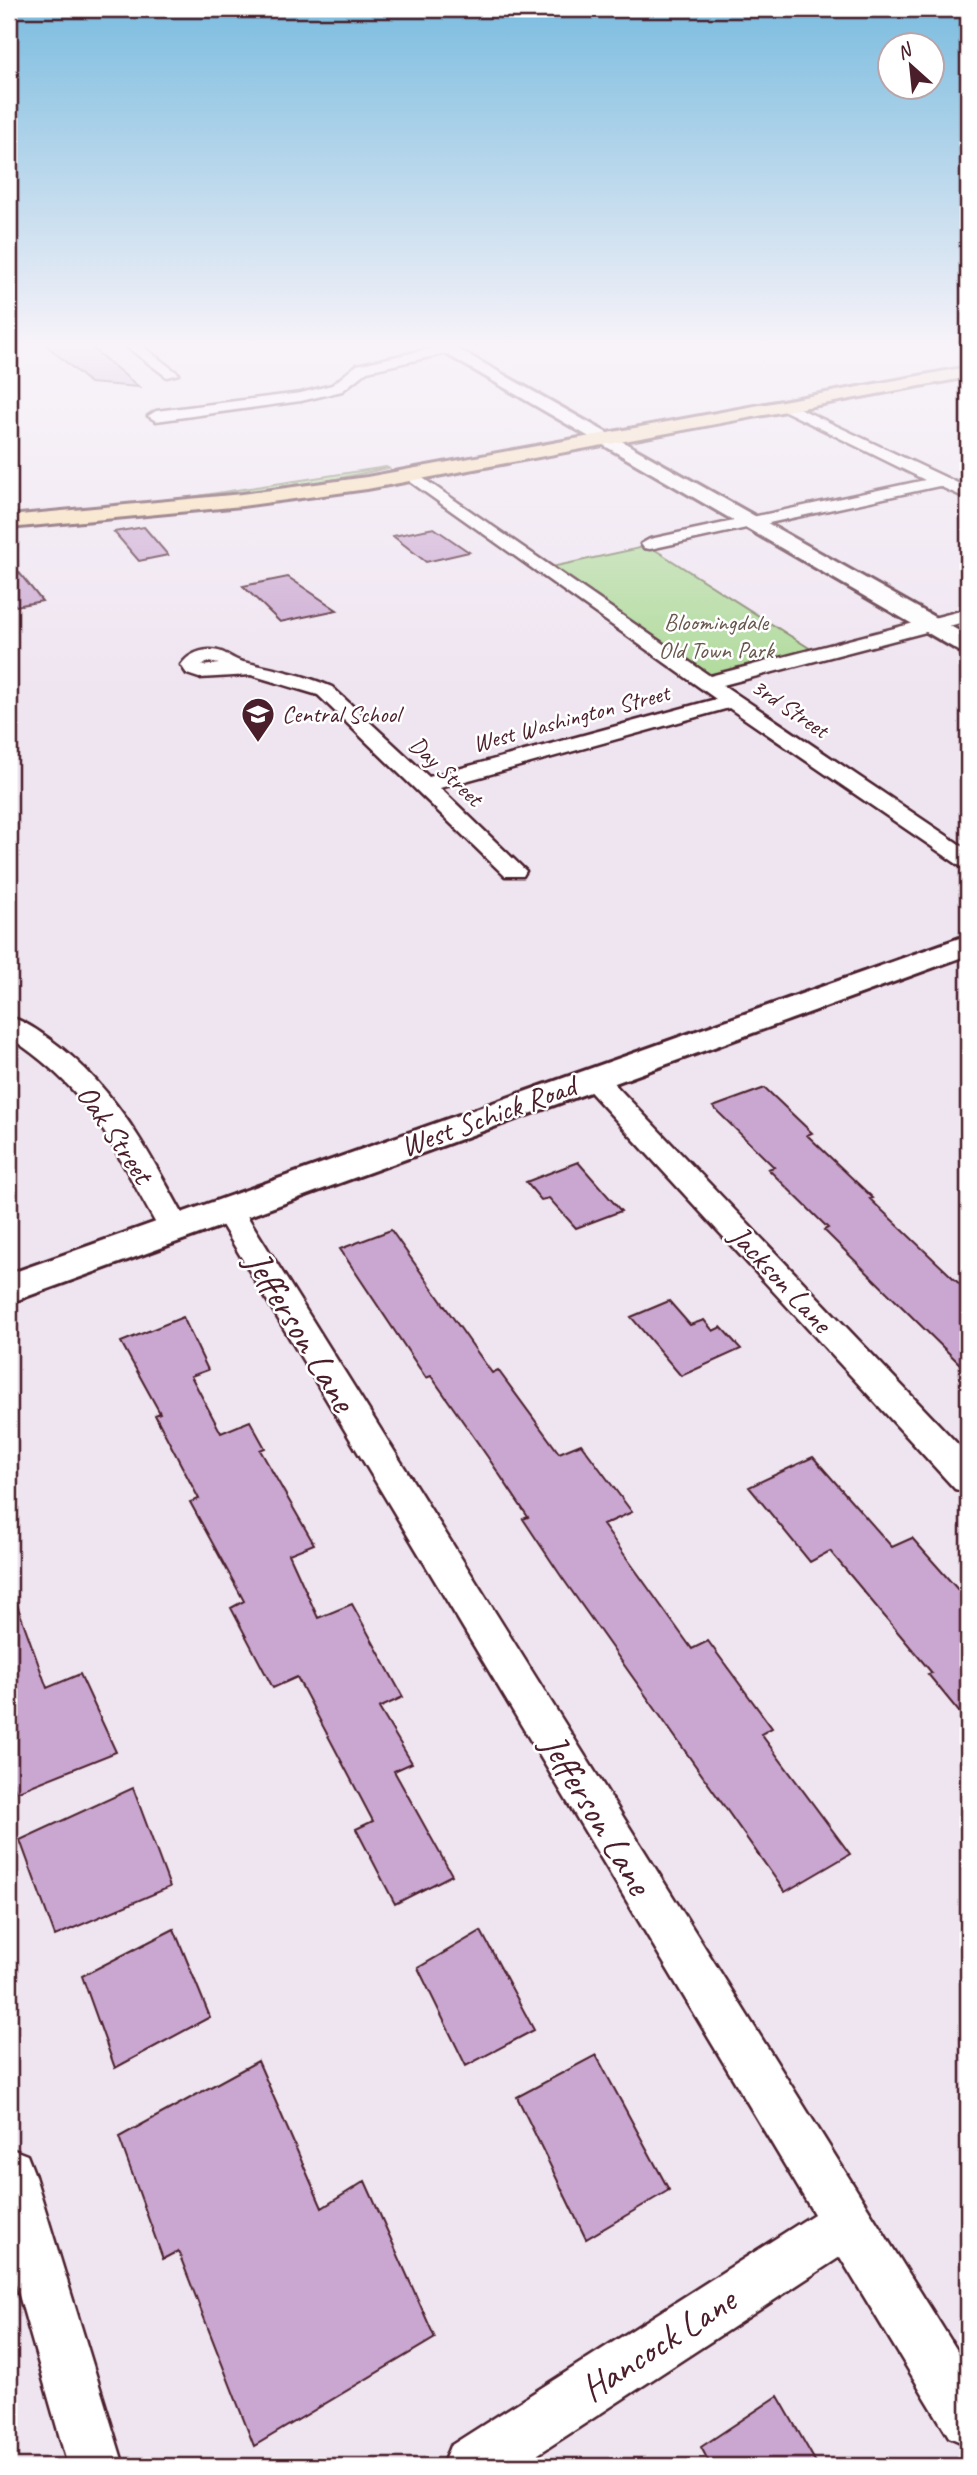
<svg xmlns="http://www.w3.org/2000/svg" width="977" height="2475" font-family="Caveat,sans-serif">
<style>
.green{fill:#aeda99;stroke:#7c7c62;stroke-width:2}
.building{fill:#caa7d0;stroke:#4a1f2b;stroke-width:2}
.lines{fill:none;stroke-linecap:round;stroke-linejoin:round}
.street-casing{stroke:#4a1f2b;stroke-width:5}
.secondary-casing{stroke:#4a1f2b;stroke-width:6}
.primary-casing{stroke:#4a1f2b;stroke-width:6}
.street{fill:#fff;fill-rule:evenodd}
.secondary{fill:#fff;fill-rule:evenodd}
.primary{fill:#faddab;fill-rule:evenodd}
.labels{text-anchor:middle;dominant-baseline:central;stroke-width:5;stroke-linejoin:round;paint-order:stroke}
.far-park-label{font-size:24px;fill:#68574c;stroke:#fff}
.far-street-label{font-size:24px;fill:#4a1f2b;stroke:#fff}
.far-poi-label{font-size:24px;fill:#4a1f2b;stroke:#fff;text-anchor:start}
.street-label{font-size:30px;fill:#4a1f2b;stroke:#fff}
.near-street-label{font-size:37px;fill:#4a1f2b;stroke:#fff}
</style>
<rect width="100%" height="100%" fill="#efe5f1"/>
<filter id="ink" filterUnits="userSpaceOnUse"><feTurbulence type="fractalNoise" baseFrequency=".0143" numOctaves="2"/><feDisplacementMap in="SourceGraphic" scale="14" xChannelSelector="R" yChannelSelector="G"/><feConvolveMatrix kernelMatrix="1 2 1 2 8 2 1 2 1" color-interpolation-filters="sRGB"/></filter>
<g filter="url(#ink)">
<path class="green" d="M388 468 298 487 165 501 386 467Z
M649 546 814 651 708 679 547 568Z"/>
<path class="building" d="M45 344H87L139 387 90 383Z
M144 527 168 555 139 561 114 532Z
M434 528 469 552 426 562 393 536Z
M9 560 42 601 16 606 9 597Z
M288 577 337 610 280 622 243 586Z
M765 1088 812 1133 807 1135 873 1198 870 1199 968 1292V1372L824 1230 828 1228 768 1169 774 1167 713 1107Z
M578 1162 621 1211 576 1228 549 1198 541 1200 526 1182Z
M391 1230 492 1373 498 1370 559 1453 581 1444 632 1512 603 1525 692 1649 708 1641 772 1728 761 1734 850 1854 785 1892 561 1576 523 1519 528 1517 487 1456 431 1376 426 1378 340 1249Z
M669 1301 690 1325 704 1320 713 1331 721 1327 741 1349 681 1376 631 1317Z
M183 1317 208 1370 191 1376 221 1433 250 1421 265 1448 260 1450 314 1544 289 1554 318 1618 352 1604 403 1697 379 1708 412 1763 394 1771 452 1875 395 1904 356 1829 373 1821 297 1677 273 1688 231 1608 244 1601 190 1502 199 1499 155 1415 160 1413 121 1342Z
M813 1457 892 1547 912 1538 968 1601V1723L928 1674 932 1673 830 1551 810 1562 749 1487Z
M9 1591H12L47 1688 80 1674 116 1752 16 1792 9 1770Z
M133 1788 170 1887 55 1936 20 1840Z
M174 1929 210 2017 115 2068 82 1976Z
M481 1931 534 2030 466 2066 418 1968Z
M596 2055 669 2190 586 2239 517 2097Z
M258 2061 322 2208 365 2181 435 2338 254 2446 178 2251 163 2259 119 2137Z
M778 2396 818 2466H711L701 2447Z"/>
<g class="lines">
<defs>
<path id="street" d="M123 344H139L179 374 167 377Z
M447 345 452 346V352L367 371 342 391 301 401 156 421 148 416 156 411 301 393 332 385 357 365Z
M788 403 968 488V499L939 486 650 549 644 548 641 544 650 539 925 480 783 410V404Z
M411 470 710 676 968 609V621L723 685 968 850V868L960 866 729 708 440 788 526 871 523 876H505L318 695 251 675 199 678 187 674 181 665C188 655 197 651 209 650 224 649 232 660 243 662 274 669 303 674 332 687L429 777 716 699 405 478 403 475ZM208 662 219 664 202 666Z
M9 1017C25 1021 38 1031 51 1040 118 1088 152 1159 191 1229L186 1237 175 1240 164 1237C112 1150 99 1096 9 1037Z
M593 1069 603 1072 968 1455V1493L955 1489 583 1084 579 1078 583 1072Z
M228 1199 239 1203 968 2368V2445L949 2437 840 2257 520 2466H442L450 2446 814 2214 213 1210 217 1203Z
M9 2148 27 2155 34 2173 124 2466H68L9 2260Z"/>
<path id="secondary" d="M429 344H449L968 636V653L959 651Z
M968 935V955L9 1303V1274Z"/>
<path id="primary" d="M968 367V377L367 489 242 506 9 528V516L242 494 367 477Z"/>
</defs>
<use href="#street" class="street-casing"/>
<use href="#secondary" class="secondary-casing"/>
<use href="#primary" class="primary-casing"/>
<use href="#street" class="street"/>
<use href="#secondary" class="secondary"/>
<use href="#primary" class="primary"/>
</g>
</g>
<linearGradient id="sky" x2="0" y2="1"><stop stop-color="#7bbcdf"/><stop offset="0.5" stop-color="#f8f3f9"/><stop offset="1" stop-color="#f8f3f9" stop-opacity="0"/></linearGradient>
<rect width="977" height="691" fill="url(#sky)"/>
<defs>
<symbol id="school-pin" viewBox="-11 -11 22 30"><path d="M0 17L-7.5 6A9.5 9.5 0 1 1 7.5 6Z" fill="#4a1f2b" stroke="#fff"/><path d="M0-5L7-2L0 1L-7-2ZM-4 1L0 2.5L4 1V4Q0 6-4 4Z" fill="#fff"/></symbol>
</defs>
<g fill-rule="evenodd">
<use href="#school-pin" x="239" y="695" width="38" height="52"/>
</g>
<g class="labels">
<g class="far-park-label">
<text x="716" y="622">Bloomingdale<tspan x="716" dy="28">Old Town Park</tspan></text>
</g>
<g class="far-street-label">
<text transform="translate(790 708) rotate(34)">3rd Street</text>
<text transform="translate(571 718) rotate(-15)">West Washington Street</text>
<text transform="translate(446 771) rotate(43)">Day Street</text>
</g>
<g class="far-poi-label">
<text x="282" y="714">Central School</text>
</g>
<g class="street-label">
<text transform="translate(488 1116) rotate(-20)">West Schick Road</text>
<text transform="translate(115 1134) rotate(56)">Oak Street</text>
<text transform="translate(781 1279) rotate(47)">Jackson Lane</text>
</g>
<g class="near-street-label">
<text transform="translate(301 1331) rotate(59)">Jefferson Lane</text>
<text transform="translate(597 1814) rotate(59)">Jefferson Lane</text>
<text transform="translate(658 2344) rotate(-33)">Hancock Lane</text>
</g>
</g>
<rect width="977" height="2475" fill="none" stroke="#fff" stroke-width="35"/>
<rect x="18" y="18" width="942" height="2440" fill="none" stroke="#4a1f2b" stroke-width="2.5" filter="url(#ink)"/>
<g transform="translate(911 66) rotate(333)"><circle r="33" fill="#ffffff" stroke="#b7a5aa" stroke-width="2"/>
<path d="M0-5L12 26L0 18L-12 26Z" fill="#4a1f2b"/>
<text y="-10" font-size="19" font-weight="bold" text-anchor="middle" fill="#4a1f2b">N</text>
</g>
</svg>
